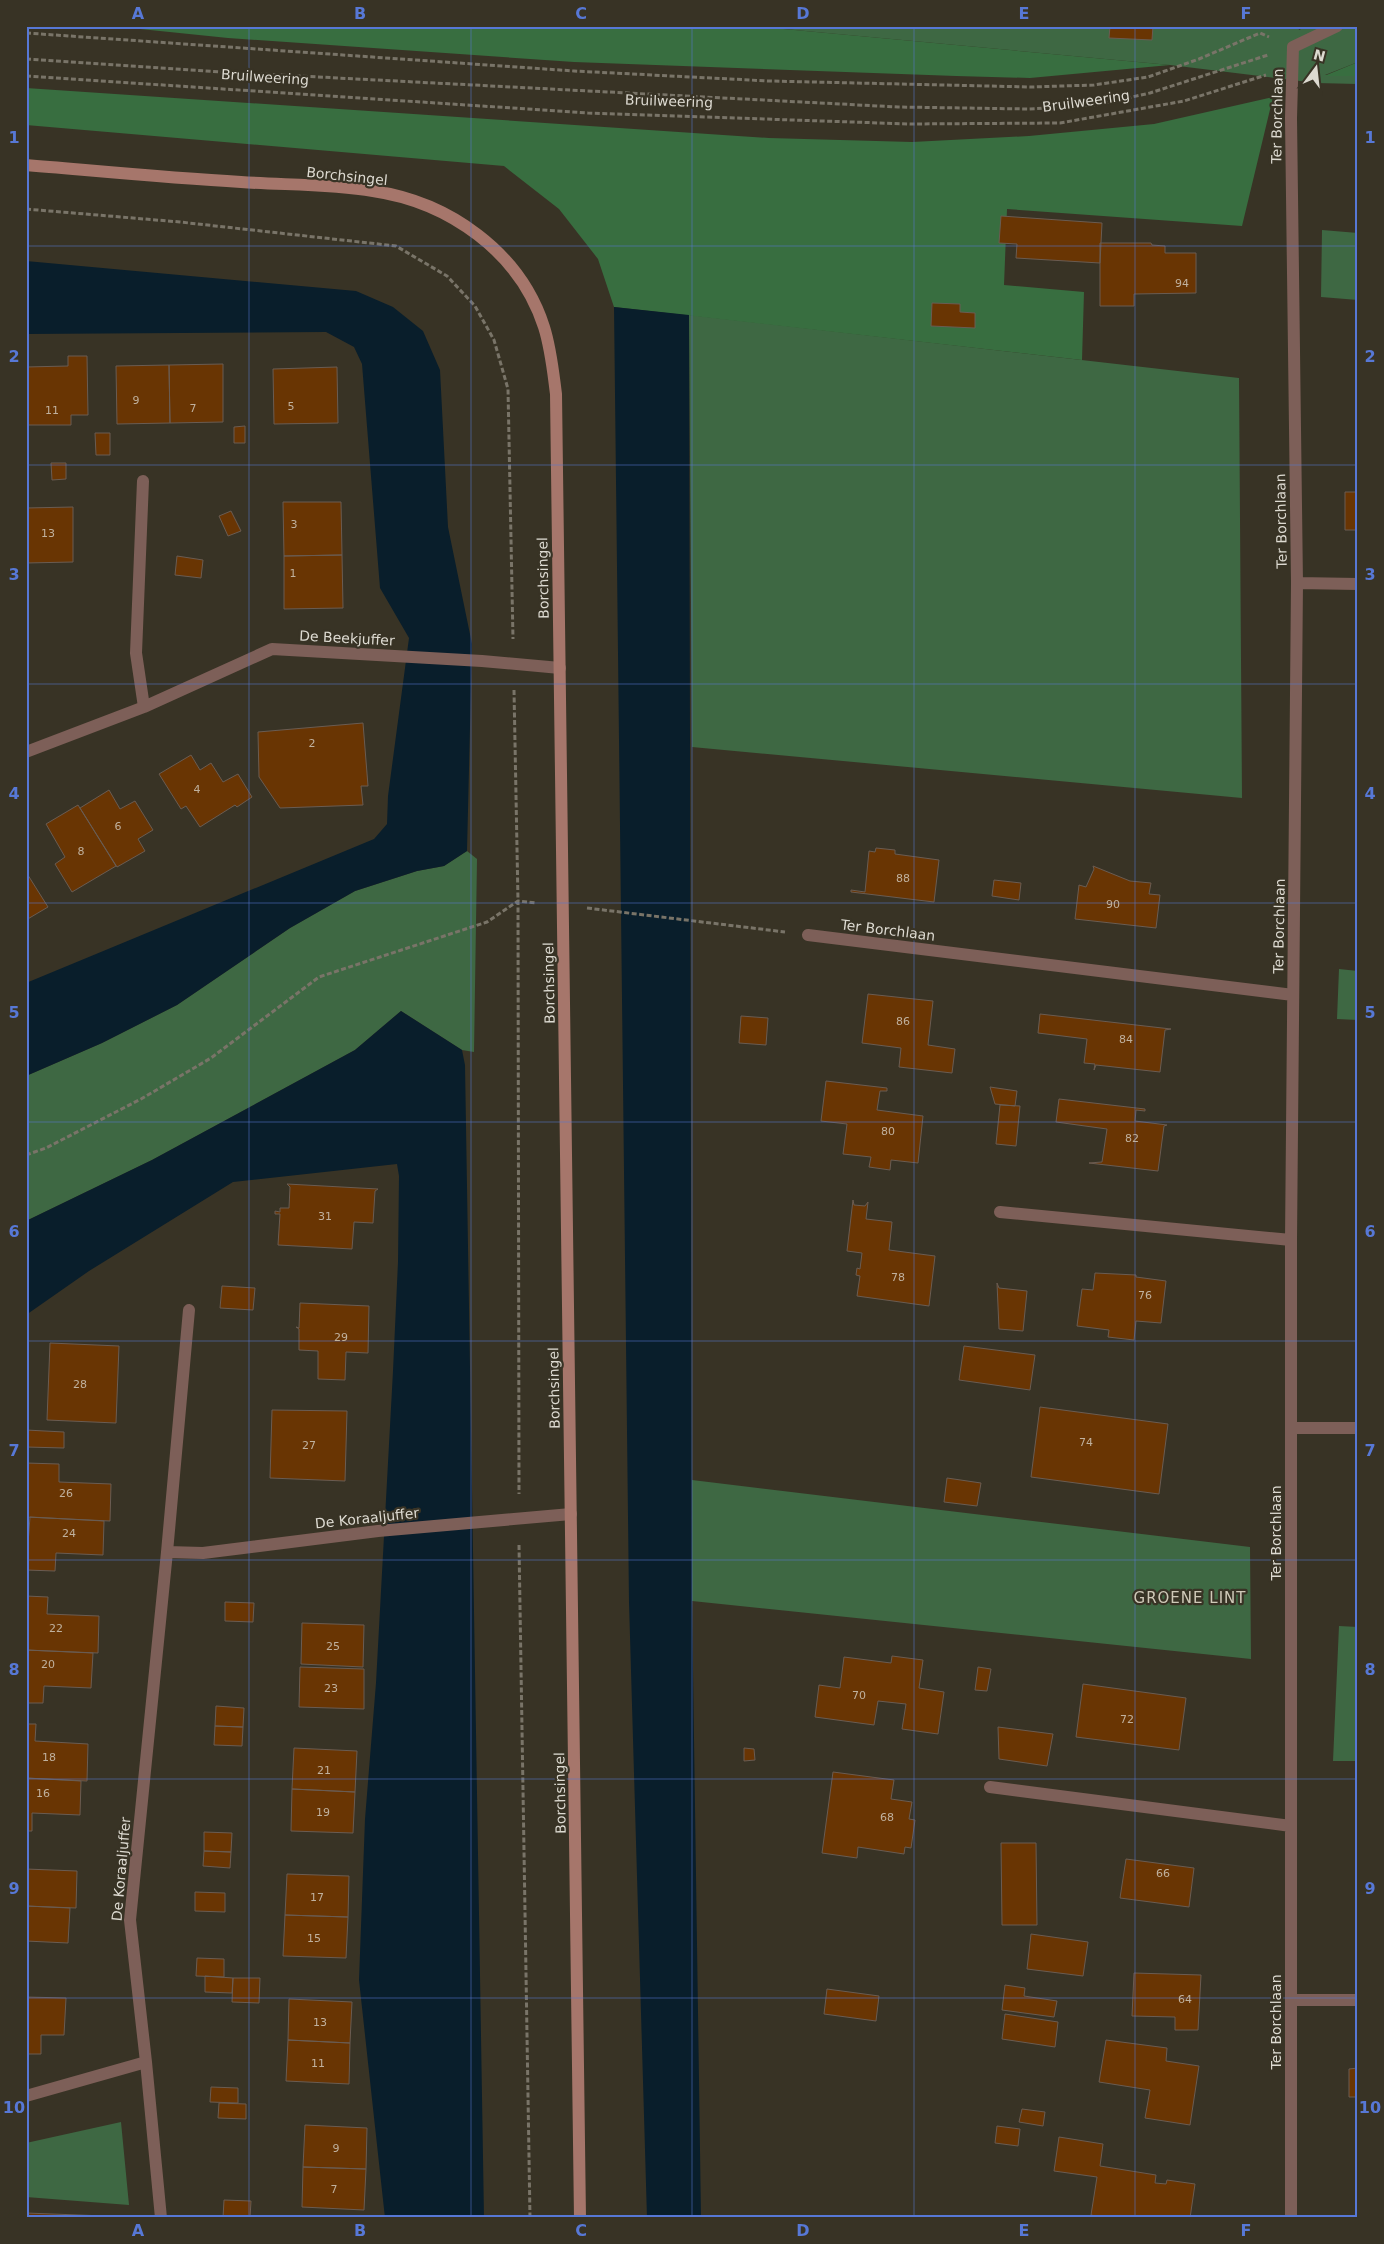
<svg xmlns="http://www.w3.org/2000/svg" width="1384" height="2244" font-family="'DejaVu Sans',sans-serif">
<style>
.green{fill:#3e6843}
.forest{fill:#386e40}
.water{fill:#091e2b}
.building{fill:#693503;stroke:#6a5c52}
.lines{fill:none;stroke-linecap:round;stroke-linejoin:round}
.path{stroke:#797468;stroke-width:3;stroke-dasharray:5 2.5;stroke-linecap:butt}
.street{stroke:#7d5f58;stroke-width:12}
.secondary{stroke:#a6766b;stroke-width:12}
.grid{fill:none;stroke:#5778d6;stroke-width:1;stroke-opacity:0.55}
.labels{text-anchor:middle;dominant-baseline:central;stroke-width:4.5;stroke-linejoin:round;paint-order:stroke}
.number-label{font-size:11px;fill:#c0b19e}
.street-label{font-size:14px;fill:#dddad1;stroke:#383325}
.neighbourhood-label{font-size:15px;letter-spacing:1px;fill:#cfc9b8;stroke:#383325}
.neatline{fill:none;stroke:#5778d6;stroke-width:2}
.grid-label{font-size:16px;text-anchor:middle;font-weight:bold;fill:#5778d6}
</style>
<rect width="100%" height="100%" fill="#383325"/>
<path class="green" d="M751 26H1298L1299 30 1307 26H1358V62L1325 75 1358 76V84L1316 83 1170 65Z
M1322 230 1358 233V300L1321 297Z
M689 315 1239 378 1242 798 692 747Z
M467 851 477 859 474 1052 462 1050 401 1011 355 1050 152 1160 26 1221V1076L102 1043 177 1005 290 928 355 891 417 871 444 866Z
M1339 969 1358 971V1020L1337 1019Z
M692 1480 1250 1547 1251 1659 692 1601Z
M1339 1626 1358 1627V1761H1333Z
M121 2122 129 2205 26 2197V2143Z"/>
<path class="forest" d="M111 26H751L1170 65 1030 78 956 76 574 62 228 38Z
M1358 62V76H1324Z
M26 88 769 138 912 142 1029 136 1154 124 1273 97 1242 226 1007 209 1004 285 1084 292 1082 360 614 307 598 259 559 209 504 166 26 125Z"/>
<path class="water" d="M26 261 356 291 393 307 423 331 440 370 448 527 472 644 467 851 444 866 417 871 355 891 290 928 177 1005 102 1043 26 1076V983L374 839 387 824 388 796 409 638 380 588 362 364 354 347 326 332 26 334Z
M614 307 689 315 692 1601 701 2218H647L629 1602Z
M401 1011 462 1050 465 1065 484 2218H385L359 1980 365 1819 376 1683 393 1371 398 1262 399 1176 397 1164 233 1182 89 1271 26 1315V1221L152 1160 355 1050Z"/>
<path class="building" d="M1110 26H1153L1152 40 1109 38Z
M1001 216 1102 223 1100 263 1016 258 1017 244 999 243Z
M1100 243H1151L1152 245 1165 246V253H1196V293L1134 294V306H1100Z
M932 303 960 304V312L975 313V328L931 326Z
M68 356H87L88 415H71V425H26V367L68 366Z
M223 364V422L170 423 169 365Z
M169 365 170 423 117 424 116 366Z
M337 367 338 423 274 424 273 369Z
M245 426V443H234V427Z
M95 433H110V455H96Z
M51 463H66V479L52 480Z
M1345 492H1358V530H1345Z
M283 502H341L342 555 284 556Z
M73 507V562L26 563V508Z
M231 511 241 531 228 536 219 516Z
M342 555 343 608 284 609V556Z
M177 556 203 560 201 578 175 575Z
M363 723 368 786H361L363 805 280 808 259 777 258 732Z
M191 755 200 770 211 763 223 782 238 774 252 797 237 807 235 805 200 827 186 806 181 809 159 774Z
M109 790 120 809 135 801 153 830 138 839 145 851 117 867 80 808Z
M78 805 116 866 72 892 55 864 65 857 46 824Z
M876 848 895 850V854L939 860 934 902 851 892V890L865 892 869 851 875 852Z
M1093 866 1130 881 1151 883 1149 894 1160 895 1156 928 1075 919 1079 885 1086 887 1094 869Z
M26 872 48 907 26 920Z
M994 880 1021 883 1019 900 992 896Z
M868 994 933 1001 928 1045 955 1049 952 1073 899 1067 901 1048 862 1043Z
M1040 1014 1171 1029 1165 1030 1160 1072 1096 1065 1094 1070 1095 1064 1084 1063 1087 1039 1038 1033Z
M741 1016 768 1018 766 1045 739 1043Z
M826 1081 887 1088V1091H880L877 1110 923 1116 918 1163 891 1160 890 1170 869 1167 871 1157 843 1154 847 1124 821 1121Z
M990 1087 1017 1091 1015 1106 995 1104Z
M1059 1099 1145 1109V1111L1136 1110 1135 1121 1167 1125 1164 1126 1158 1171 1089 1163 1102 1162 1107 1129 1056 1122Z
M1000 1105 1020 1106 1016 1146 996 1144Z
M287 1184 378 1189 375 1191 373 1223 354 1222 352 1249 278 1245 280 1214H275V1211L280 1212V1208H289L290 1187Z
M853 1200 854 1205 865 1206 868 1202 866 1219 892 1222 889 1250 935 1256 929 1306 857 1296 860 1276 856 1275 857 1268 860 1269 862 1253 847 1251Z
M1095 1273 1136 1275V1277L1166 1281 1161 1323 1136 1321 1134 1340 1108 1337 1109 1330 1077 1326 1082 1289 1093 1290Z
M997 1283 999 1288 1027 1291 1023 1331 999 1329Z
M222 1286 255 1288 253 1310 220 1308Z
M300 1303 369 1306 368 1353 346 1352 345 1380 318 1379V1351L299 1350V1329L296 1327 299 1328Z
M50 1343 119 1346 116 1423 47 1420Z
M964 1346 1035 1355 1030 1390 959 1380Z
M1040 1407 1168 1424 1159 1494 1031 1477Z
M272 1410 347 1411 345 1481 270 1478Z
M26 1430 64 1432V1448L26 1447Z
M26 1463 59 1464V1482L111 1484 110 1521 26 1517Z
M947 1478 981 1483 977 1506 944 1502Z
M30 1517 104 1521 103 1555 56 1553 55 1571 26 1570Z
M26 1596 48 1597 47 1614 99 1616 98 1653 26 1650Z
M225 1602 254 1603 253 1622 225 1621Z
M302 1623 364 1625 363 1667 301 1664Z
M26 1650 93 1653 91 1688 44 1686 43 1703H26Z
M892 1656 923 1660 919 1688 944 1692 938 1734 902 1729 906 1704 878 1701 874 1725 815 1717 819 1685 840 1688 844 1657 891 1663Z
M300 1667 364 1669V1709L299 1707Z
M978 1667 991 1669 987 1691 975 1690Z
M1083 1684 1186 1698 1179 1750 1076 1737Z
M216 1706 244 1708 243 1727 215 1726Z
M26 1724H36L35 1741 88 1744 87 1781 26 1778Z
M215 1726 243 1727 242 1746 214 1745Z
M998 1727 1053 1734 1047 1766 999 1759Z
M294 1748 357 1751 355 1792 292 1789Z
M744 1748 754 1749 755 1760 744 1761Z
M833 1772 894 1780 891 1799 912 1802 909 1819 915 1820 911 1848 905 1847 904 1854 858 1847 857 1858 822 1853Z
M26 1778 81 1781 80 1815 32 1813V1831H26Z
M292 1789 355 1792 353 1833 291 1831Z
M204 1832 232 1833 231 1852 204 1851Z
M1001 1843H1036L1037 1925H1002Z
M204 1851 231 1852 230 1868 203 1866Z
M1126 1859 1194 1868 1189 1907 1120 1898Z
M26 1869 77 1871 76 1908 26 1906Z
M287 1874 349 1876 348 1917 285 1915Z
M195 1892 225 1893V1912L195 1911Z
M26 1906 70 1908 68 1943 26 1941Z
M285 1915 348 1917 346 1958 283 1956Z
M1031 1934 1088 1942 1083 1976 1027 1969Z
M197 1958 224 1959V1977L196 1976Z
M1134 1973 1201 1975 1198 2030H1175V2017L1132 2016Z
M205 1976 233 1978 232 1993 205 1992Z
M233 1978H260L259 2003 232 2002Z
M1005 1985 1025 1988 1024 1996 1057 2001 1054 2017 1002 2010Z
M827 1989 879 1996 876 2021 824 2014Z
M26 1997 66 1998 64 2035H41V2054H26Z
M289 1999 352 2002 350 2043 288 2040Z
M1005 2014 1058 2022 1055 2047 1002 2039Z
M288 2040 350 2043 349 2084 286 2081Z
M1106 2040 1167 2048 1166 2061 1199 2066 1190 2125 1145 2118 1150 2090 1099 2082Z
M1358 2068V2097H1349V2069Z
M211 2087 238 2088V2103L210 2102Z
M219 2103 246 2104V2119L218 2118Z
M1022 2109 1045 2112 1043 2126 1019 2122Z
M305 2125 367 2128 366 2169 303 2167Z
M997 2126 1020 2129 1018 2146 995 2143Z
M1059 2137 1103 2144 1100 2166 1156 2175 1155 2183 1166 2184 1167 2180 1195 2184 1190 2218H1106L1091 2215 1097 2177 1054 2171Z
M303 2167 366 2169 364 2210 302 2207Z
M224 2200 251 2201 250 2218H223Z
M26 2213 105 2216V2218H26Z"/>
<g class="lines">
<path class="path" d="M26 33 574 71 769 81 1031 87 1094 85 1148 77 1199 59 1260 33 1269 37
M26 59 222 72 898 107 1029 109 1096 105 1150 93 1268 55
M26 76 588 113 910 124 1060 123 1184 101 1266 75
M26 209 180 222 396 246 447 276 475 306 494 340 508 389 513 639
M514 690 518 901 519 1494
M587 908 785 932
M26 1155 46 1148 141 1099 211 1058 319 977 487 922 518 901 536 903
M519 1545 530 2218"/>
<path class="street" d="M143 481 136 653 144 707
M1297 583 1358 584
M26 752 144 707 272 649 482 661 560 668
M808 935 1293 995
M1000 1212 1291 1240
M1291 1428H1358
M167 1552 189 1310
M990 1787 1291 1826
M1291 2000H1358
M26 2096 146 2062
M161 2218 146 2062 130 1920 167 1552 203 1553 378 1531 571 1514
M1291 2218V1240L1297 583 1291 118 1293 47 1337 26"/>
<path class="secondary" d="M26 165C98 171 169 178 241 182 284 185 330 184 373 191 449 202 520 252 544 327 551 349 553 371 556 394L580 2218"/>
</g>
<path class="grid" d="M249 26V2218M471 26V2218M692 26V2218M914 26V2218M1135 26V2218M26 246H1358M26 465H1358M26 684H1358M26 903H1358M26 1122H1358M26 1341H1358M26 1560H1358M26 1779H1358M26 1998H1358"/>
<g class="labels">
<g class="number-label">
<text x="1182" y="283">94</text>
<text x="136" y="400">9</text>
<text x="291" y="406">5</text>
<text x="193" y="408">7</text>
<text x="52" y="410">11</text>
<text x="294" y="524">3</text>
<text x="48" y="533">13</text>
<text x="293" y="573">1</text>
<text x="312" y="743">2</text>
<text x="197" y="789">4</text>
<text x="118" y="826">6</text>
<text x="81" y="851">8</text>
<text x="903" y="878">88</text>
<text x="1113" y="904">90</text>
<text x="903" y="1021">86</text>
<text x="1126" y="1039">84</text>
<text x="888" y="1131">80</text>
<text x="1132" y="1138">82</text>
<text x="325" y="1216">31</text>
<text x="898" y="1277">78</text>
<text x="1145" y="1295">76</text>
<text x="341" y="1337">29</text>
<text x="80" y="1384">28</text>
<text x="1086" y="1442">74</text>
<text x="309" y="1445">27</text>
<text x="66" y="1493">26</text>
<text x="69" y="1533">24</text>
<text x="56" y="1628">22</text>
<text x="333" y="1646">25</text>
<text x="48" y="1664">20</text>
<text x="331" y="1688">23</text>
<text x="859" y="1695">70</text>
<text x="1127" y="1719">72</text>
<text x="49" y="1757">18</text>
<text x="324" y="1770">21</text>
<text x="43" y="1793">16</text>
<text x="323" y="1812">19</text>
<text x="887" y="1817">68</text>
<text x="1163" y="1873">66</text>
<text x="317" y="1897">17</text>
<text x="314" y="1938">15</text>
<text x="1185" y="1999">64</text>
<text x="320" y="2022">13</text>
<text x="318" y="2063">11</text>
<text x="336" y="2148">9</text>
<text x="334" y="2189">7</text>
</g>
<g class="street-label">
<text transform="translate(265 77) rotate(4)">Bruilweering</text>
<text transform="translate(669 101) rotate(2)">Bruilweering</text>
<text transform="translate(1086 101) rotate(-8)">Bruilweering</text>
<text transform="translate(1277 116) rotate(-89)">Ter Borchlaan</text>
<text transform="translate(347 176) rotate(6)">Borchsingel</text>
<text transform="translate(1281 521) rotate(-91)">Ter Borchlaan</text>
<text transform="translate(543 578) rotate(-91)">Borchsingel</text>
<text transform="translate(347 638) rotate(3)">De Beekjuffer</text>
<text transform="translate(1279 926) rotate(-89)">Ter Borchlaan</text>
<text transform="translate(888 930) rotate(7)">Ter Borchlaan</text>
<text transform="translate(549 983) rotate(-91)">Borchsingel</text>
<text transform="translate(554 1388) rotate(-91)">Borchsingel</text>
<text transform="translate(367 1518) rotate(-6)">De Koraaljuffer</text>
<text transform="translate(1276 1533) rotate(-90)">Ter Borchlaan</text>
<text transform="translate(560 1793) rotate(-91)">Borchsingel</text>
<text transform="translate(121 1869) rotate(-85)">De Koraaljuffer</text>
<text transform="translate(1276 2022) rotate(-90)">Ter Borchlaan</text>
</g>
<g class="neighbourhood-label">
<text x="1190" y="1598">GROENE LINT</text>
</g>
</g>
<rect width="1384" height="2244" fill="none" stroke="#383325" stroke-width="55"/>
<g transform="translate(1316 68) rotate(15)" stroke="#383325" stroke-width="4" paint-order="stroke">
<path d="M0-4L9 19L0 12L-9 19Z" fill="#dddad1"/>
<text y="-8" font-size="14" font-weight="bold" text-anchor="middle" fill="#dddad1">N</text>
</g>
<rect x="28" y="28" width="1328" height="2188" class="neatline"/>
<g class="grid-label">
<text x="138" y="19">A</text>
<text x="360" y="19">B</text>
<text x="581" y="19">C</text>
<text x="803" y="19">D</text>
<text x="1024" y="19">E</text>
<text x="1246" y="19">F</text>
<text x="14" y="143">1</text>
<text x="1370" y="143">1</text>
<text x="14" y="362">2</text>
<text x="1370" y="362">2</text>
<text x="14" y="580">3</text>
<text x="1370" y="580">3</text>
<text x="14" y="799">4</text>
<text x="1370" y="799">4</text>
<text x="14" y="1018">5</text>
<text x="1370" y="1018">5</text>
<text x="14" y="1237">6</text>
<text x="1370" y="1237">6</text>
<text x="14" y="1456">7</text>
<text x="1370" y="1456">7</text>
<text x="14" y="1675">8</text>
<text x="1370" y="1675">8</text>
<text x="14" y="1894">9</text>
<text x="1370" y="1894">9</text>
<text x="14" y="2113">10</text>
<text x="1370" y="2113">10</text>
<text x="138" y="2236">A</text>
<text x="360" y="2236">B</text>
<text x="581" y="2236">C</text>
<text x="803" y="2236">D</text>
<text x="1024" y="2236">E</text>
<text x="1246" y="2236">F</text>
</g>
</svg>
